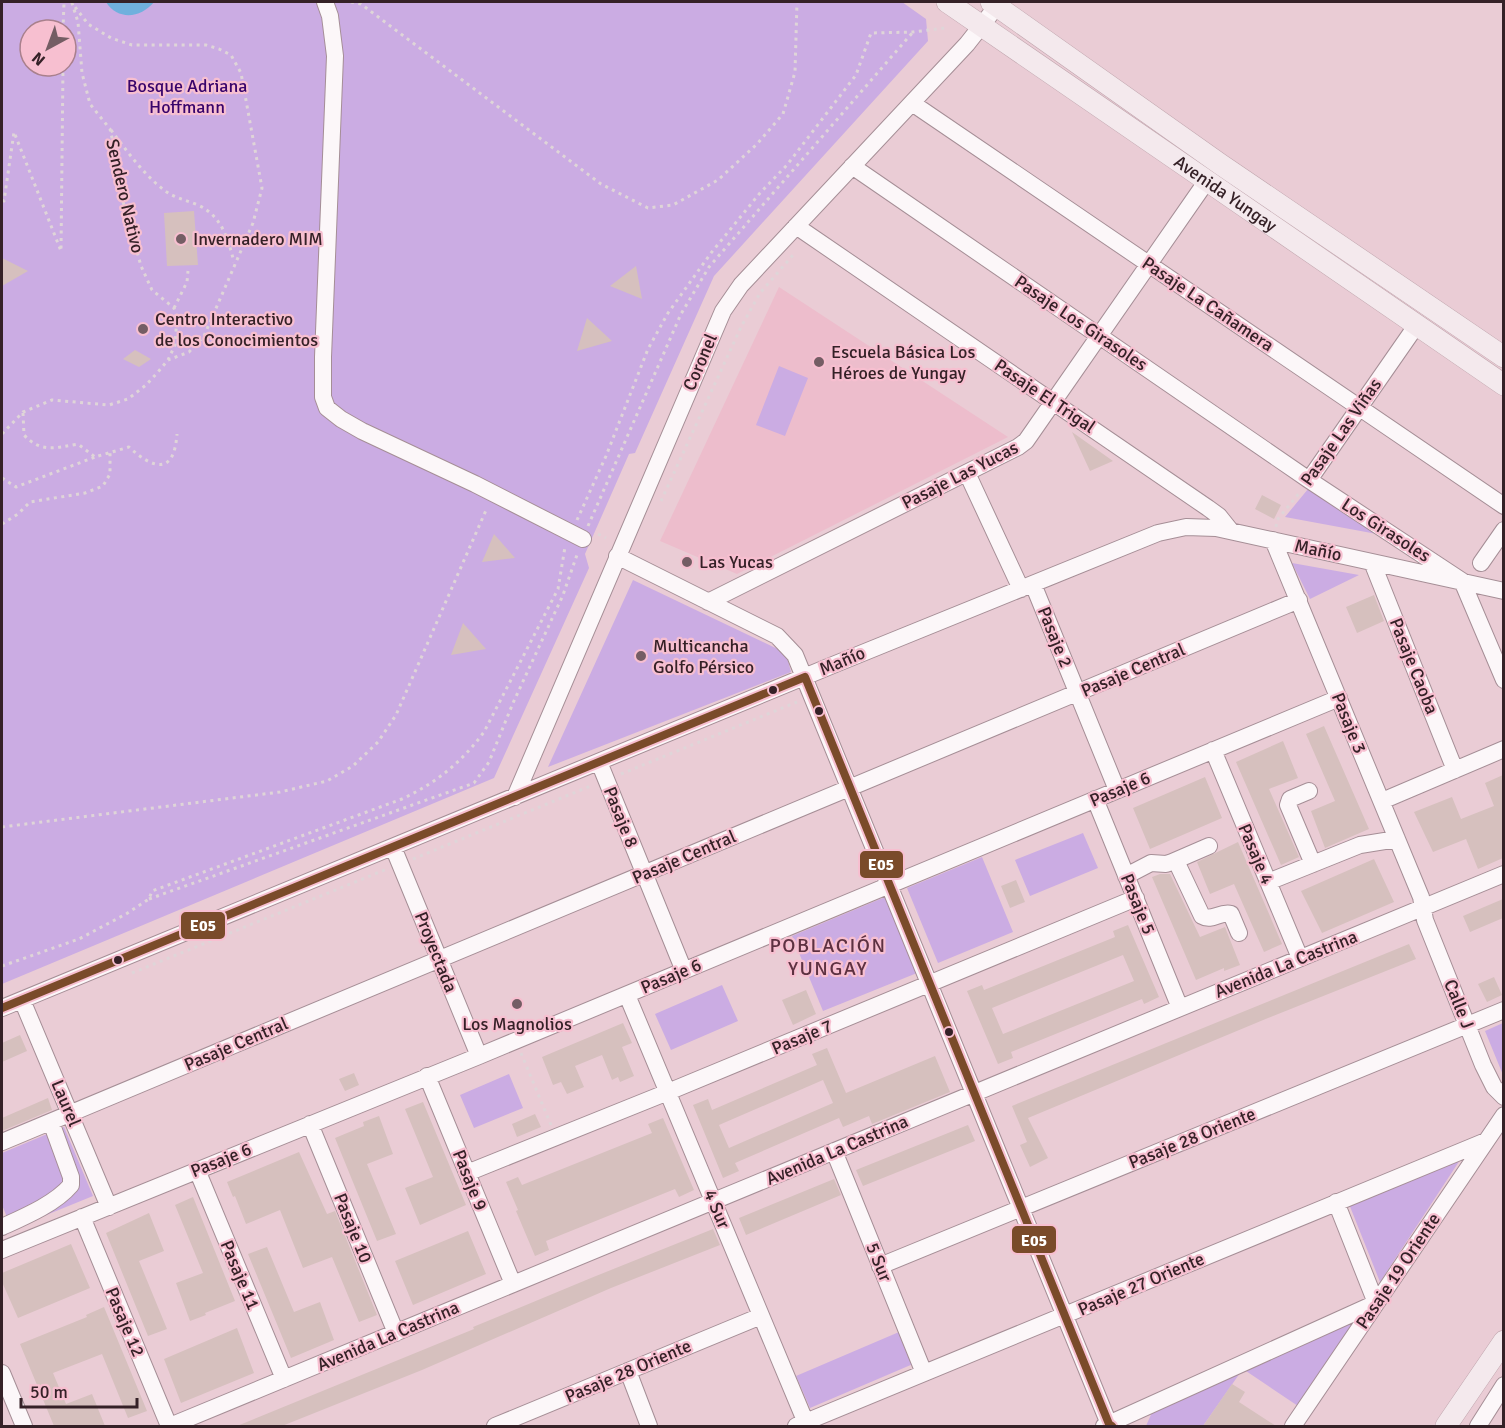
<svg xmlns="http://www.w3.org/2000/svg" width="1505" height="1428" font-family="Signika,sans-serif">
<style>
.built{fill:#edbdcc}
.green{fill:#cbace3;fill-rule:evenodd}
.water{fill:#70b0dd}
.building{fill:#d6c0be;fill-rule:evenodd}
.lines{fill:none;stroke-linecap:round;stroke-linejoin:round}
.minor-casing{stroke:#a58e96;stroke-width:18}
.major-casing{stroke:#c0a6ae;stroke-width:22}
.path{stroke:#dfd5d8;stroke-width:3;stroke-dasharray:3 4.5;stroke-linecap:butt}
.minor{stroke:#fcf7f9;stroke-width:16}
.major{stroke:#f4e9ed;stroke-width:21}
.bus-1-casing{stroke:#f7bfd0;stroke-width:12}
.bus-1{stroke:#7a4b2a;stroke-width:8}
.poi-dot{fill:#745d64;stroke:#f7bfd0;stroke-width:2}
.bus-dot{fill:#352127;stroke:#f7bfd0;stroke-width:2}
.labels{text-anchor:middle;dominant-baseline:central;stroke-width:4.5;stroke-linejoin:round;paint-order:stroke}
.park-label{font-size:18px;fill:#38046b;stroke:#f7bfd0}
.street-label{font-size:18px;fill:#352127;stroke:#f7bfd0}
.poi-label{font-size:18px;fill:#352127;stroke:#f7bfd0;text-anchor:start}
.neighbourhood-label{font-size:20px;letter-spacing:1.5px;fill:#5d3141;stroke:#f7bfd0}
.line-badge{stroke:#f7bfd0;stroke-width:2}
.badge-label{font-size:16px;text-anchor:middle;font-weight:bold;fill:#fff}
</style>
<rect width="100%" height="100%" fill="#eaccd5"/>
<path class="built" d="M779 287 1008 437 737 574 660 541Z"/>
<path class="green" d="M2 2H902L926 19 928 41 714 276 635 453 629 454 585 554 589 568 494 778 2 984ZM30 30H66V66H30Z
M779 366 808 378 785 436 756 425Z
M1313 483 1393 537 1285 517Z
M1292 563 1359 575 1310 599Z
M633 580 786 653 791 672 548 767Z
M1083 833 1098 868 1030 896 1015 860Z
M982 857 1013 932 938 963 907 888Z
M885 897 917 973 823 1011 792 936Z
M722 985 738 1021 671 1050 655 1014Z
M1503 1023V1075L1485 1031Z
M509 1074 523 1108 474 1128 460 1095Z
M64 1127 93 1196 12 1229 2 1205V1153Z
M1460 1160 1380 1282 1349 1204Z
M1356 1319 1298 1406 1246 1371Z
M899 1332 913 1364 810 1408 796 1376Z
M1240 1373 1203 1426H1146L1153 1410Z"/>
<path class="water" d="M106 2H154C141 18 118 21 106 2Z"/>
<path class="building" d="M194 211 198 265 167 266 164 213Z
M2 258 28 271 2 286Z
M636 266 642 299 610 286Z
M587 318 612 341 577 351Z
M135 350 151 359 139 367 123 359Z
M1072 432 1113 461 1090 471Z
M1262 495 1281 505 1274 519 1255 509Z
M494 534 515 558 482 562Z
M1374 595 1384 621 1357 633 1346 607Z
M463 623 486 649 451 655Z
M1324 726 1369 829 1325 848 1311 811 1335 801 1306 734Z
M1283 741 1298 778 1269 789 1299 857 1281 865 1236 762Z
M1503 775V858L1478 869 1466 839 1433 852 1414 812 1452 797 1461 819 1494 806 1485 783Z
M1205 777 1222 818 1150 849 1133 808Z
M1238 842 1282 944 1264 952 1234 884 1210 894 1197 862Z
M1374 859 1394 902 1322 933 1301 891Z
M1160 874H1170L1200 937 1225 927 1240 965 1224 971V968L1196 980 1152 877Z
M1016 880 1025 902 1010 908 1001 886Z
M1503 899V918L1470 932 1463 916Z
M1128 925 1159 997 1144 1004 1142 999 1011 1052 1013 1058 998 1064 967 991 982 985 984 990 1115 937 1113 931ZM1123 955 1134 981 1003 1034 992 1008Z
M1409 944 1416 959 1268 1018 1028 1118 1048 1158 1030 1167 1020 1145 1027 1142 1012 1106Z
M1494 977 1502 995 1487 1002 1478 984Z
M806 990 816 1014 793 1025 782 1000Z
M623 1023 632 1043 622 1047 634 1076 620 1082 618 1077 612 1080 602 1055 575 1066 584 1087 567 1094 561 1082 553 1085 542 1057Z
M20 1035 27 1051 2 1062V1043Z
M827 1048 846 1093 935 1056 950 1092 872 1124 869 1116 843 1127 839 1118 735 1163 739 1171 723 1178 693 1105 708 1099 712 1110 817 1065 812 1054ZM823 1080 833 1103 729 1148 719 1125Z
M354 1073 359 1085 345 1091 339 1079Z
M48 1098 52 1110 2 1131V1118Z
M423 1102 466 1205 420 1225 405 1188 433 1177 405 1109Z
M535 1114 541 1127 517 1137 512 1124Z
M379 1116 393 1154 367 1164 396 1234 377 1241 335 1138 364 1126 363 1122Z
M663 1118 694 1190 679 1197 675 1189 546 1241 549 1250 535 1256 516 1211 518 1210 506 1182 518 1177 522 1185 652 1133 648 1124Z
M968 1125 975 1141 863 1186 856 1170Z
M299 1152 327 1214 335 1211 377 1315 359 1322 332 1257 303 1268 280 1210 246 1224 235 1196 233 1197 227 1182Z
M834 1179 841 1195 746 1235 739 1218Z
M193 1197 235 1301 205 1313 206 1315 190 1321 176 1283 203 1273 175 1205Z
M149 1213 164 1251 139 1261 167 1329 148 1336 106 1233Z
M713 1229 720 1245 611 1288 422 1370 282 1426H237L474 1329 473 1327 591 1278Z
M468 1231 486 1274 413 1305 395 1261Z
M71 1244 90 1288 18 1318 2 1282V1273Z
M267 1247 294 1312 320 1302 334 1340 291 1358 248 1254Z
M104 1307 147 1411 128 1418 102 1354 53 1373 66 1404 92 1394 105 1426H54L20 1344 87 1317 86 1315Z
M237 1328 254 1373 181 1403 164 1359Z
M1232 1384 1245 1392 1239 1402 1276 1426H1203Z"/>
<g class="lines">
<defs>
<path id="minor" d="M325 2 330 16 335 56 323 357V397L327 408 341 419 362 431 475 484 583 539
M912 103 1504 506
M852 166 1309 480 1462 581 1504 680
M796 226 1208 508 1219 516 1231 531
M967 473 1021 589
M1309 480 1416 326
M1273 540 1421 897 1425 920 1483 1065 1494 1087 1504 1097
M617 556 777 636 795 655 1109 1424 1112 1426
M1372 562 1455 770
M1481 563 1504 530
M1033 584 1117 790
M708 602 1018 447 1026 441 1206 182
M1213 750 1300 958
M599 762 684 971
M1309 791 1290 799 1288 805 1313 864
M515 797 723 311 741 285 967 44 1000 2
M1095 799 1180 1008
M1382 801 1504 749
M393 847 479 1056
M1176 861 1202 916C1212 922 1220 911 1231 914L1239 933
M1126 876 1151 863 1166 864 1172 862 1209 846
M1268 882 1360 845 1397 839
M627 995 806 1423
M22 1000 109 1207
M2 1008 833 665 1158 533 1186 527 1216 528 1504 591
M427 1076 513 1284
M310 1124 396 1333
M2 1142 1299 600
M834 1151 924 1373
M197 1170 284 1379
M467 1173 668 1092 1136 898
M82 1217 169 1426
M2 1227C24 1217 55 1204 71 1185V1177L51 1122
M2 1250 479 1056 1339 698
M880 1266 1504 1010
M628 1371 649 1426
M2 1373 24 1426
M170 1426 1504 874
M495 1426 761 1316
M796 1426 1486 1141
M1104 1426 1376 1303 1336 1202
M1293 1426 1504 1115
M1478 1426 1504 1385"/>
<g id="major">
<path id="s1" d="M947 2 1504 385"/>
<path d="M991 2 1220 164 1504 357"/>
<path d="M1446 1426 1504 1341"/>
</g>
</defs>
<use href="#minor" class="minor-casing"/>
<use href="#major" class="major-casing"/>
<path class="path" d="M351 2 361 4 601 184 648 208 673 205 718 180 757 144 783 114 795 72 797 2
M63 30 64 2
M111 130C127 151 143 174 164 190 174 198 186 200 198 205 222 216 228 239 234 262
M2 200 4 201 14 132 61 251 63 66
M174 308 187 282 188 271
M23 413 24 435C41 453 55 448 78 444L95 457 129 447C153 469 174 476 177 434
M2 434 23 412 52 400 109 405 128 399 146 385 158 372 168 360 175 345 177 317 174 308 152 290 141 266 119 187 115 151 110 129 90 104 82 73 78 22 72 3 88 24 111 38 132 45H206L219 49 231 55 241 73 262 188 253 223 204 336 189 352 168 360
M2 478 16 487 95 457
M661 501 741 327 760 293 793 255
M577 520 606 456 648 349 668 313 711 253 760 193 787 165 856 75 871 33 913 32 945 28
M2 524 18 514 30 502 85 493 103 486 110 474V452
M588 526 681 314 709 267 913 32
M1276 527 1277 520 1301 491
M598 534 606 538
M621 774 797 702
M2 827 280 792 327 781 353 766 378 742 396 715 487 508
M413 859 593 785
M149 899 474 783 489 762 513 703 563 595 578 552
M2 966 79 939 126 914 149 899 152 891 402 799C436 783 462 762 484 732L558 589 565 547
M132 973 387 869
M521 1053 551 1125"/>
<use href="#minor" class="minor"/>
<use href="#major" class="major"/>
<defs>
<path id="bus-1" d="M805 677 1109 1424 1112 1426
M2 1008 805 677"/>
</defs>
<use href="#bus-1" class="bus-1-casing"/>
<use href="#bus-1" class="bus-1"/>
</g>
<g class="poi-dot">
<circle cx="181" cy="239" r="6"/>
<circle cx="143" cy="329" r="6"/>
<circle cx="819" cy="362" r="6"/>
<circle cx="687" cy="562" r="6"/>
<circle cx="641" cy="656" r="6"/>
<circle cx="517" cy="1004" r="6"/>
</g>
<g class="bus-dot">
<circle cx="773" cy="690" r="5"/>
<circle cx="819" cy="711" r="5"/>
<circle cx="118" cy="960" r="5"/>
<circle cx="949" cy="1032" r="5"/>
</g>
<g class="labels">
<g class="park-label">
<text x="187" y="86">Bosque Adriana<tspan x="187" dy="21">Hoffmann</tspan></text>
</g>
<g class="street-label">
<text stroke="none"><textPath href="#s1" startOffset="338">Avenida Yungay</textPath></text>
<text transform="translate(125 196) rotate(77)">Sendero Nativo</text>
<text transform="translate(1208 304) rotate(34)">Pasaje La Cañamera</text>
<text transform="translate(1081 323) rotate(34)">Pasaje Los Girasoles</text>
<text transform="translate(700 362) rotate(-67)">Coronel</text>
<text transform="translate(1045 396) rotate(34)">Pasaje El Trigal</text>
<text transform="translate(1341 432) rotate(-55)">Pasaje Las Viñas</text>
<text transform="translate(960 475) rotate(-27)">Pasaje Las Yucas</text>
<text transform="translate(1386 530) rotate(33)">Los Girasoles</text>
<text transform="translate(1318 550) rotate(12)">Mañío</text>
<text transform="translate(1055 637) rotate(68)">Pasaje 2</text>
<text transform="translate(842 661) rotate(-23)">Mañío</text>
<text transform="translate(1414 666) rotate(68)">Pasaje Caoba</text>
<text transform="translate(1133 670) rotate(-23)">Pasaje Central</text>
<text transform="translate(1349 723) rotate(68)">Pasaje 3</text>
<text transform="translate(1120 789) rotate(-23)">Pasaje 6</text>
<text transform="translate(621 817) rotate(68)">Pasaje 8</text>
<text transform="translate(1256 854) rotate(67)">Pasaje 4</text>
<text transform="translate(684 857) rotate(-23)">Pasaje Central</text>
<text transform="translate(1138 904) rotate(68)">Pasaje 5</text>
<text transform="translate(436 952) rotate(68)">Proyectada</text>
<text transform="translate(1286 964) rotate(-22)">Avenida La Castrina</text>
<text transform="translate(671 976) rotate(-23)">Pasaje 6</text>
<text transform="translate(1459 1004) rotate(68)">Calle J</text>
<text transform="translate(802 1037) rotate(-23)">Pasaje 7</text>
<text transform="translate(236 1044) rotate(-23)">Pasaje Central</text>
<text transform="translate(66 1103) rotate(67)">Laurel</text>
<text transform="translate(1192 1138) rotate(-22)">Pasaje 28 Oriente</text>
<text transform="translate(837 1150) rotate(-23)">Avenida La Castrina</text>
<text transform="translate(221 1160) rotate(-22)">Pasaje 6</text>
<text transform="translate(470 1180) rotate(68)">Pasaje 9</text>
<text transform="translate(717 1209) rotate(67)">4 Sur</text>
<text transform="translate(353 1228) rotate(68)">Pasaje 10</text>
<text transform="translate(879 1262) rotate(68)">5 Sur</text>
<text transform="translate(1398 1271) rotate(-56)">Pasaje 19 Oriente</text>
<text transform="translate(240 1275) rotate(67)">Pasaje 11</text>
<text transform="translate(1141 1284) rotate(-23)">Pasaje 27 Oriente</text>
<text transform="translate(125 1322) rotate(67)">Pasaje 12</text>
<text transform="translate(388 1336) rotate(-23)">Avenida La Castrina</text>
<text transform="translate(628 1371) rotate(-23)">Pasaje 28 Oriente</text>
</g>
<g class="poi-label">
<text x="193" y="239">Invernadero MIM</text>
<text x="155" y="319">Centro Interactivo<tspan x="155" dy="21">de los Conocimientos</tspan></text>
<text x="831" y="352">Escuela Básica Los<tspan x="831" dy="21">Héroes de Yungay</tspan></text>
<text x="699" y="562">Las Yucas</text>
<text x="653" y="646">Multicancha<tspan x="653" dy="21">Golfo Pérsico</tspan></text>
<text x="517" y="1024" text-anchor="middle">Los Magnolios</text>
</g>
<g class="neighbourhood-label">
<text x="828" y="945">POBLACIÓN<tspan x="828" dy="23">YUNGAY</tspan></text>
</g>
</g>
<g class="line-badge">
<rect x="859" y="850" width="45" height="29" rx="6" fill="#7a4b2a"/>
<rect x="180" y="911" width="46" height="29" rx="6" fill="#7a4b2a"/>
<rect x="1011" y="1225" width="46" height="29" rx="6" fill="#7a4b2a"/>
</g>
<g class="badge-label">
<text x="881" y="870">E05</text>
<text x="203" y="931">E05</text>
<text x="1034" y="1246">E05</text>
</g>
<rect width="1505" height="1428" fill="none" stroke="#352127" stroke-width="6"/>
<g transform="translate(48 48) rotate(221)"><circle r="28" fill="#f7bfd0" stroke="#a9808c" stroke-width="1.5"/>
<path d="M0-4.5L10 22L0 15L-10 22Z" fill="#745d64"/>
<text y="-9" font-size="16" font-weight="bold" text-anchor="middle" fill="#352127">N</text>
</g>
<path d="M21 1398v9h116v-9" fill="none" stroke="#352127" stroke-width="3"/>
<text x="30" y="1398" font-size="18" fill="#352127" stroke="#f7bfd0" stroke-width="4.5" paint-order="stroke">50 m</text>
</svg>
